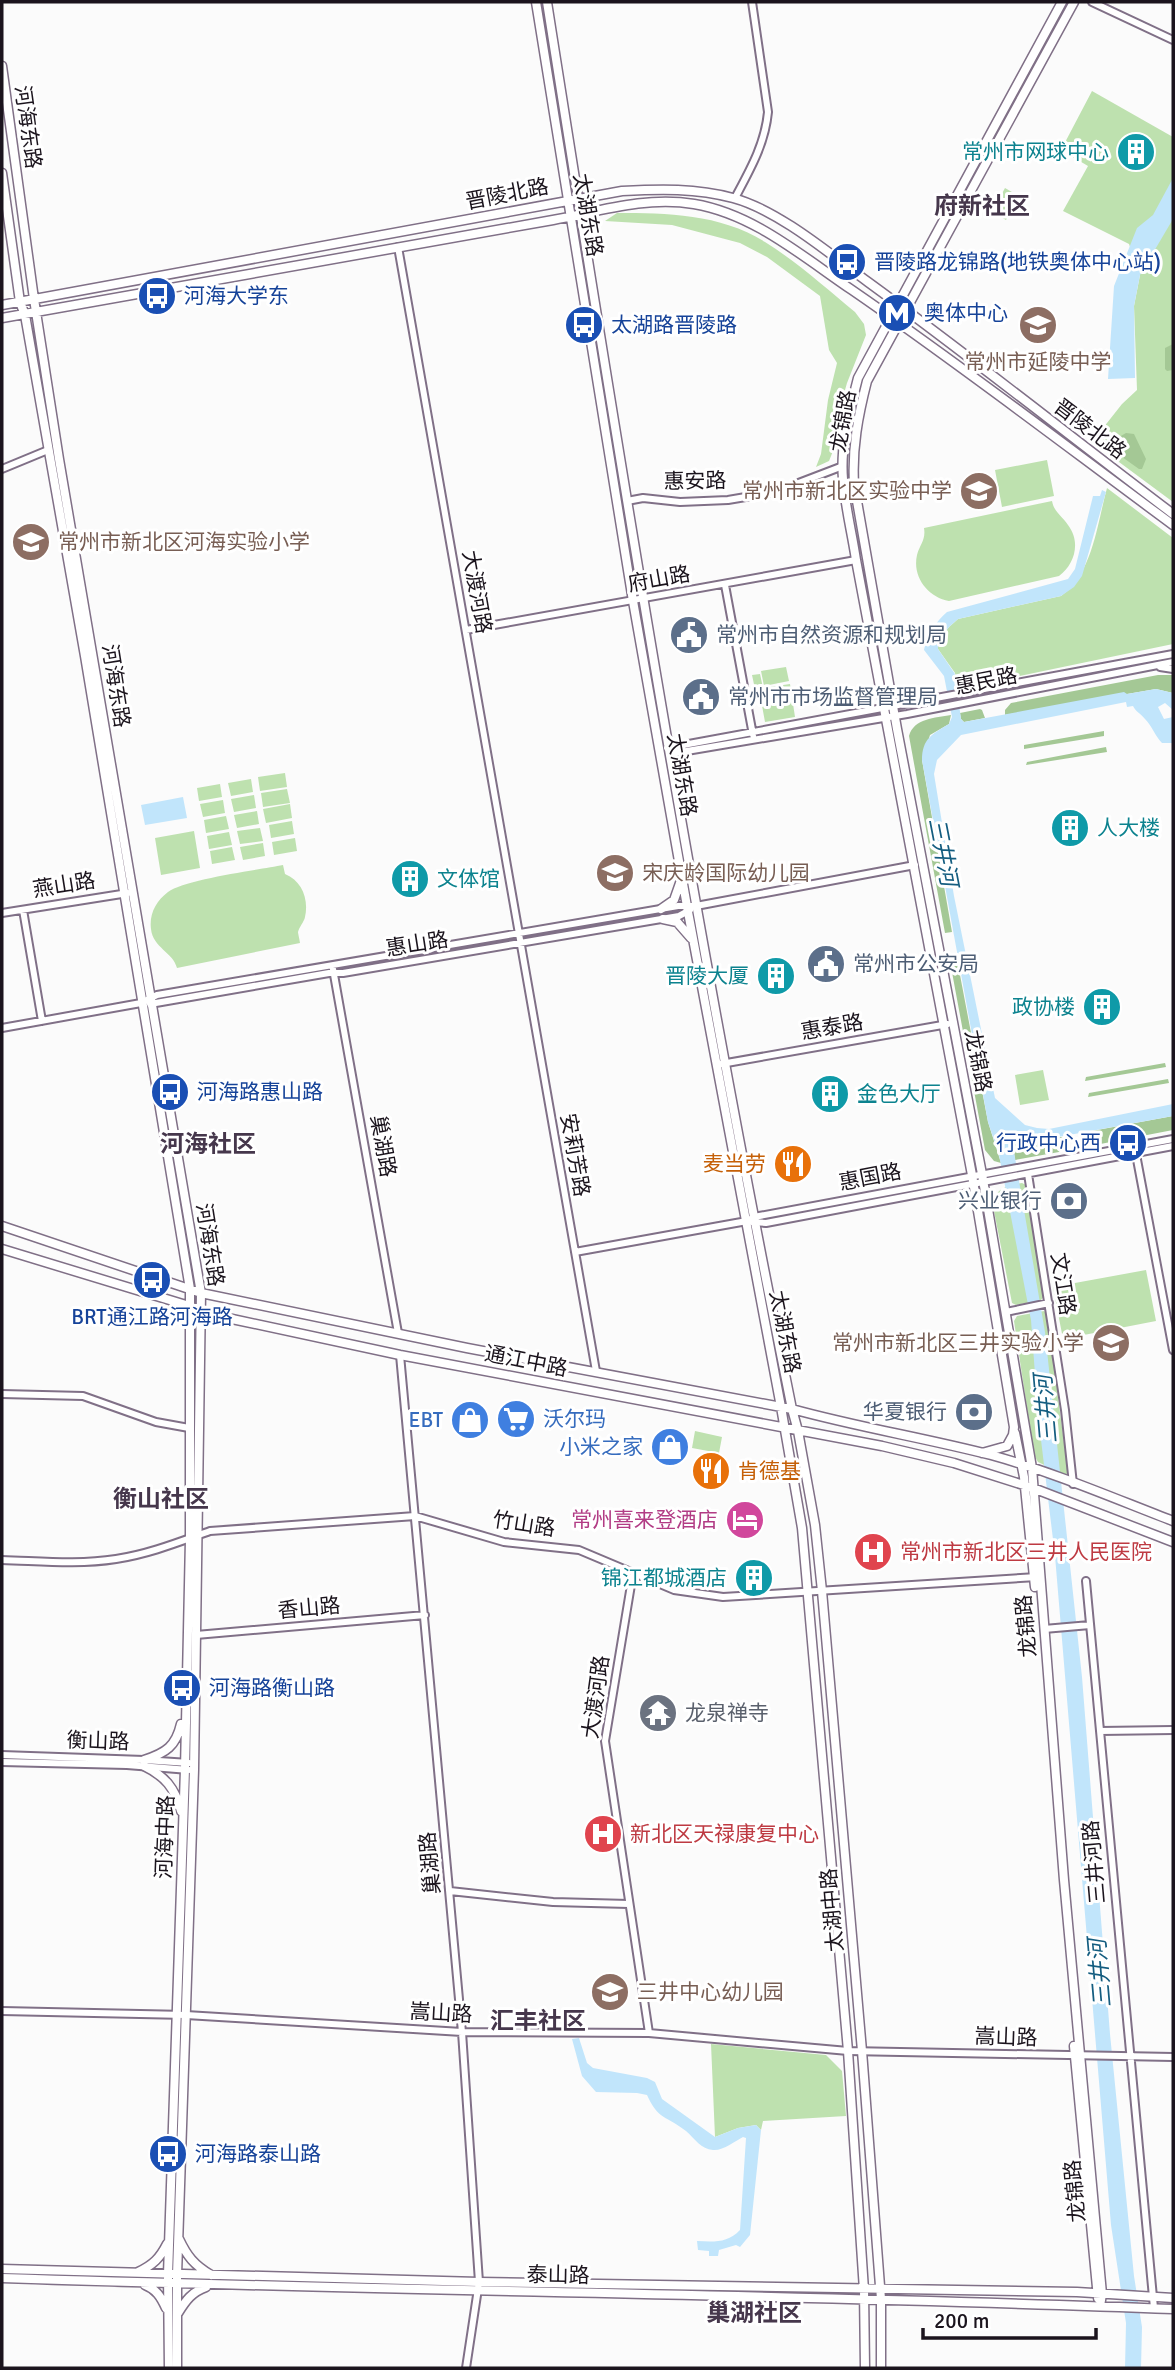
<svg xmlns="http://www.w3.org/2000/svg" width="1175" height="2370" font-family="Signika,'Noto Sans SC',sans-serif">
<style>
.green{fill:#bee1af}
.forest{fill:#a4c895}
.water{fill:#c1e5fb}
.lines{fill:none;stroke-linecap:round;stroke-linejoin:round}
.minor-casing{stroke:#807087;stroke-width:10}
.major-casing{stroke:#807087;stroke-width:11}
.minor{stroke:#fff;stroke-width:6}
.major{stroke:#fff;stroke-width:8}
.labels{text-anchor:middle;dominant-baseline:central;stroke-width:6;stroke-linejoin:round;paint-order:stroke}
.street-label{font-size:21px;fill:#1b141d;stroke:#fff}
.culture-label{font-size:21px;fill:#0d838f;stroke:#fff;text-anchor:end}
.transit-label{font-size:21px;fill:#164399;stroke:#fff;text-anchor:start}
.education-label{font-size:21px;fill:#785e54;stroke:#fff;text-anchor:start}
.service-label{font-size:21px;fill:#4e5e75;stroke:#fff;text-anchor:start}
.food-label{font-size:21px;fill:#c56008;stroke:#fff;text-anchor:end}
.shop-label{font-size:21px;fill:#366cbe;stroke:#fff;text-anchor:end}
.hotel-label{font-size:21px;fill:#b23c85;stroke:#fff;text-anchor:end}
.health-label{font-size:21px;fill:#be3a42;stroke:#fff;text-anchor:start}
.worship-label{font-size:21px;fill:#5b616d;stroke:#fff;text-anchor:start}
.water-label{font-size:23px;font-style:italic;fill:#145d80;stroke:#fff}
.quarter-label{font-size:24px;font-weight:bold;fill:#46374c;stroke:#fff}
</style>
<rect width="100%" height="100%" fill="#fbfbfb"/>
<path class="green" d="M1092 91 1173 137V502L1092 442 1122 404 1137 390 1134 306 1140 275 1129 244 1063 211 1088 166 1061 150Z
M1005 188 1019 196 1006 220 992 212Z
M617 213C667 213 721 214 765 242 797 262 826 288 855 312L864 324 866 335 847 383 837 418 833 451 829 461 816 467 821 454 828 400 837 363 829 350 820 296 767 257 740 243 672 225 605 221Z
M1047 460 1054 496 1002 507 995 470Z
M1107 488 1173 538V644L957 689 955 673 938 649V641L949 627 958 619 1061 596C1093 573 1097 524 1107 488Z
M1052 501C1054 512 1062 516 1068 525 1081 542 1075 564 1059 576L949 601C928 597 912 577 917 555 920 544 926 540 924 528Z
M786 667 789 681 764 686 761 671Z
M760 674 763 688 790 684 795 717 765 722 759 689H755L752 675Z
M285 773 287 787 260 791 258 777Z
M251 779 253 792 231 796 228 783Z
M220 784 222 797 199 801 197 788Z
M287 789 290 803 263 807 261 793Z
M254 795 256 808 234 812 231 799Z
M223 800 225 813 203 817 200 804Z
M290 804 292 818 266 823 263 809Z
M257 811 259 824 237 828 234 815Z
M226 816 229 829 206 833 204 820Z
M292 821 294 834 271 838 269 825Z
M260 828 263 841 240 844 237 831Z
M194 831 200 868 161 875 155 838Z
M229 832 232 845 209 849 207 836Z
M295 838 297 851 274 855 272 842Z
M263 843 265 856 243 860 240 847Z
M232 847 235 860 212 864 210 851Z
M283 865 285 874C302 881 309 899 305 917 304 922 299 927 298 932 298 933 300 942 300 943L177 968C173 952 153 948 151 929 149 914 156 901 168 892 185 879 258 870 283 865Z
M1043 1070 1049 1100 1020 1105 1015 1075Z
M1022 1183 1026 1185 1044 1296 1041 1300 1016 1305 1012 1303 993 1206C994 1188 1007 1186 1022 1183Z
M1146 1270 1156 1321 1063 1339 1053 1287Z
M1044 1311 1047 1314 1068 1473 1065 1475 1038 1462 1034 1455 1014 1321 1017 1316Z
M695 1431 722 1437 719 1453 692 1448Z
M711 2044 826 2055 842 2071 846 2116 763 2121 761 2130 756 2125 738 2128 715 2137Z"/>
<path class="forest" d="M1173 344V370L1167 371 1165 369V348Z
M1126 433 1134 434 1146 459 1142 469H1139L1108 447 1107 444Z
M1158 675H1173V693L1156 689 1005 715V710L1011 703Z
M980 709 982 710 985 718 964 722 961 719 960 713Z
M951 715 949 724 930 735 922 760 952 932 945 933 909 736C914 718 935 718 951 715Z
M1104 731V736L1024 749V745Z
M1106 747 1107 752 1026 765 1027 762Z
M956 954 988 1122 1001 1163 994 1161 985 1150 949 956Z
M1165 1063 1166 1067 1085 1081 1086 1077Z
M1168 1079 1169 1083 1088 1097 1089 1093Z
M1173 1116V1130L1090 1146 1082 1139 1081 1133Z
M1030 1137H1062L1064 1144 1059 1152 1015 1160 1013 1145 1022 1138Z"/>
<path class="water" d="M1173 178V219L1140 275 1134 306 1135 378 1108 379 1114 286 1137 228 1153 215Z
M1102 490 1106 492 1082 576 1074 587 1061 596 958 619 949 627 938 641V649L955 674 961 719 964 722 1124 692 1127 694 1156 689 1173 693V710L1165 703 1158 707 1164 719 1173 717V743H1162C1155 736 1152 726 1145 719 1140 713 1136 712 1133 706L1127 707 1126 702 961 735 937 760 934 774 954 896 995 1098 1025 1125 1037 1128 1049 1129 1173 1104V1116L1058 1137 1022 1138 1013 1146 1045 1332 1082 1677 1110 2034 1134 2276 1142 2327 1141 2368H1125L1126 2323 1111 2225 1055 1556 1038 1415 1031 1320 999 1155 988 1122 922 760C922 739 932 734 949 724L952 717 944 676 924 650C926 637 937 620 947 612L1068 579 1075 569 1093 496H1100Z
M183 797 187 818 145 825 141 805Z
M579 2038 587 2063 593 2068 647 2078 655 2082 662 2099 715 2137 738 2128 756 2125 761 2130 750 2235 740 2247 736 2245 719 2250 718 2256H709V2251L698 2250 697 2241C714 2242 728 2243 740 2230L746 2138 743 2137C735 2141 723 2151 713 2150 701 2149 695 2139 686 2131 667 2116 658 2120 647 2095L637 2093 596 2092 582 2076 572 2039Z"/>
<g class="lines">
<defs>
<path id="minor" d="M1092 2 1173 40
M735 198C750 170 765 144 768 112L752 2
M398 247 596 1371
M2 469 48 450
M627 501 643 498 680 502 728 500 775 492 843 466
M725 585 753 735
M466 630 856 560
M1160 667 1173 669
M667 748 1173 654
M669 754 907 714 1173 662
M23 910 42 1021
M2 913 128 893
M333 969 398 1333
M150 1004 329 973H343L679 916 690 910
M2 1028 141 1003 157 995 678 906H696L915 865
M721 1064 948 1024
M1135 1149 1173 1350
M1028 1174 1065 1410 1073 1484
M752 1222 766 1223 1173 1146
M575 1252 747 1221 754 1217 1173 1139
M1006 1312 1049 1303
M400 1355 462 2032 479 2282 466 2368
M2 1394 83 1396 156 1422 189 1428
M2 1560C40 1561 78 1565 116 1559 149 1554 179 1542 210 1531L415 1516 504 1542 579 1550 674 1590 723 1597 1037 1577
M633 1573 605 1741 649 2033
M1086 1581 1154 2308
M1044 1629 1090 1625
M196 1635 425 1615
M1100 1731 1173 1730
M2 1755 144 1760 189 1763
M2 1762 127 1765 189 1770
M450 1891 553 1902 629 1904
M2 2011 186 2015 462 2032 649 2033 848 2051 1173 2057"/>
<path id="major" d="M536 2 633 601 688 912 781 1407 802 1528 848 2051 864 2290 865 2368
M547 2C621 472 697 942 792 1409L798 1431 815 1525 822 1591 862 2051 881 2299V2368
M1074 2 867 381C858 416 852 448 854 484L897 729 982 1174 1032 1468 1064 1880 1102 2294 1100 2306
M2 66 34 299 59 459 201 1293 194 1770 177 2275V2368
M2 173 20 302 25 315 85 656 190 1289V1539L185 1769 168 2275 169 2368
M2 305 622 191C660 189 696 188 733 198 778 210 830 254 868 282 971 357 1071 437 1173 514
M2 318 553 220C600 211 646 196 694 204 754 214 803 257 852 290 961 365 1066 446 1173 525
M661 909 674 900 680 883
M663 919 677 922 691 938
M2 1226 201 1293 467 1348 792 1409C857 1427 925 1438 991 1455 1053 1472 1113 1498 1173 1521
M2 1249 232 1319 400 1355 882 1446 954 1463 1033 1488 1173 1542
M1015 1433 1024 1477 1035 1587
M982 1453 1007 1446 1013 1435 1014 1427 972 1175 856 560C852 533 845 506 843 479 840 445 850 410 858 378L1062 2
M144 1760C166 1753 176 1746 181 1724
M144 1766C165 1776 175 1788 181 1811
M1074 2046 1098 2298
M179 2239C187 2256 194 2265 211 2275
M2 2269 479 2282 1077 2292 1173 2298
M138 2272C153 2265 160 2258 167 2244
M2 2278C392 2291 783 2294 1173 2309
M145 2285C156 2289 161 2297 166 2308
M178 2313C186 2300 192 2292 206 2287"/>
</defs>
<use href="#minor" class="minor-casing"/>
<use href="#major" class="major-casing"/>
<use href="#minor" class="minor"/>
<use href="#major" class="major"/>
</g>
<defs>
<symbol id="building-disc" viewBox="-11 -11 22 22"><circle r="9.5" fill="#0f9aa8" stroke="#fff"/><path d="M-4-6H4V6H1V3H-1V6H-4ZM-2.5-4.3h1.7v1.8h-1.7ZM.8-4.3h1.7v1.8H.8ZM-2.5-1h1.7V.8h-1.7ZM.8-1h1.7V.8H.8Z" fill="#fff"/></symbol>
<symbol id="bus-disc" viewBox="-11 -11 22 22"><circle r="9.5" fill="#1a4fb4" stroke="#fff"/><path d="M-5-6H5V4H4V6H2V4H-2V6H-4V4H-5ZM-3.5-4V0h7V-4ZM-3.5 1.2v1.5H-2V1.2ZM2 1.2v1.5H3.5V1.2Z" fill="#fff"/></symbol>
<symbol id="metro-disc" viewBox="-11 -11 22 22"><circle r="9.5" fill="#1a4fb4" stroke="#fff"/><path d="M-5.5 5V-5H-3L0 0L3-5H5.5V5H3V-.5L0 4L-3-.5V5Z" fill="#fff"/></symbol>
<symbol id="school-disc" viewBox="-11 -11 22 22"><circle r="9.5" fill="#8d6e63" stroke="#fff"/><path d="M0-5L7-2L0 1L-7-2ZM-4 1L0 2.5L4 1V4Q0 6-4 4Z" fill="#fff"/></symbol>
<symbol id="civic-disc" viewBox="-11 -11 22 22"><circle r="9.5" fill="#5c6f8a" stroke="#fff"/><path d="M-.6-6.5H3V-4.5H.6V-3L4-1V1h2V6H-6V1h2V-1L-.6-3ZM-1.2 2.5V6h2.4V2.5Z" fill="#fff"/></symbol>
<symbol id="restaurant-disc" viewBox="-11 -11 22 22"><circle r="9.5" fill="#e8710a" stroke="#fff"/><path d="M-5-6h1v4h1v-4h1v4h1v-4h1v5L-1.5 .5V6h-2V.5L-5-1ZM5-6V6H3V1.5H1.5Q1.5-4 5-6Z" fill="#fff"/></symbol>
<symbol id="bank-disc" viewBox="-11 -11 22 22"><circle r="9.5" fill="#5c6f8a" stroke="#fff"/><path d="M-6-4H6V4H-6ZM0-2.3a2.3 2.3 0 1 0 0 4.6a2.3 2.3 0 1 0 0-4.6Z" fill="#fff"/></symbol>
<symbol id="supermarket-disc" viewBox="-11 -11 22 22"><circle r="9.5" fill="#3f7fe0" stroke="#fff"/><path d="M-6-5.5h2.5l.6 2H6L4.5 2H-2.5L-4.4-4H-6ZM-1.5 3.2a1.3 1.3 0 1 0 .1 0ZM3 3.2a1.3 1.3 0 1 0 .1 0Z" fill="#fff"/></symbol>
<symbol id="shop-disc" viewBox="-11 -11 22 22"><circle r="9.5" fill="#3f7fe0" stroke="#fff"/><path d="M-5-2.5h2.3a2.7 3.5 0 0 1 5.4 0H5L5.5 6h-11ZM-1.5-2.5h3a1.5 2.3 0 0 0-3 0Z" fill="#fff"/></symbol>
<symbol id="hotel-disc" viewBox="-11 -11 22 22"><circle r="9.5" fill="#d1479c" stroke="#fff"/><path d="M-6-4.5h1.5V1H6V5H4.5V3h-9V5H-6ZM-4 0a1.8 1.8 0 1 1 3.6 0ZM.5 0V-2.5h3Q6-2.5 6 0Z" fill="#fff"/></symbol>
<symbol id="hospital-disc" viewBox="-11 -11 22 22"><circle r="9.5" fill="#e0444e" stroke="#fff"/><path d="M-5-5h3v3.5h4V-5h3V5h-3V1.5h-4V5h-3Z" fill="#fff"/></symbol>
<symbol id="temple-disc" viewBox="-11 -11 22 22"><circle r="9.5" fill="#6b7280" stroke="#fff"/><path d="M0-6L5-2H3V0L6.5 2.5H4V6H1.5V3h-3V6H-4V2.5H-6.5L-3 0V-2H-5Z" fill="#fff"/></symbol>
</defs>
<g fill-rule="evenodd">
<use href="#building-disc" x="1114" y="130" width="44" height="44"/>
<use href="#bus-disc" x="825" y="240" width="44" height="44"/>
<use href="#bus-disc" x="135" y="274" width="44" height="44"/>
<use href="#metro-disc" x="875" y="291" width="44" height="44"/>
<use href="#bus-disc" x="562" y="303" width="44" height="44"/>
<use href="#school-disc" x="1016" y="303" width="44" height="44"/>
<use href="#school-disc" x="957" y="469" width="44" height="44"/>
<use href="#school-disc" x="9" y="520" width="44" height="44"/>
<use href="#civic-disc" x="667" y="613" width="44" height="44"/>
<use href="#civic-disc" x="679" y="675" width="44" height="44"/>
<use href="#building-disc" x="1048" y="806" width="44" height="44"/>
<use href="#school-disc" x="593" y="851" width="44" height="44"/>
<use href="#building-disc" x="388" y="857" width="44" height="44"/>
<use href="#civic-disc" x="804" y="942" width="44" height="44"/>
<use href="#building-disc" x="754" y="954" width="44" height="44"/>
<use href="#building-disc" x="1080" y="985" width="44" height="44"/>
<use href="#bus-disc" x="148" y="1070" width="44" height="44"/>
<use href="#building-disc" x="808" y="1072" width="44" height="44"/>
<use href="#bus-disc" x="1106" y="1121" width="44" height="44"/>
<use href="#restaurant-disc" x="771" y="1142" width="44" height="44"/>
<use href="#bank-disc" x="1047" y="1179" width="44" height="44"/>
<use href="#bus-disc" x="130" y="1258" width="44" height="44"/>
<use href="#school-disc" x="1089" y="1321" width="44" height="44"/>
<use href="#bank-disc" x="952" y="1390" width="44" height="44"/>
<use href="#supermarket-disc" x="494" y="1397" width="44" height="44"/>
<use href="#shop-disc" x="448" y="1398" width="44" height="44"/>
<use href="#shop-disc" x="648" y="1425" width="44" height="44"/>
<use href="#restaurant-disc" x="689" y="1449" width="44" height="44"/>
<use href="#hotel-disc" x="723" y="1498" width="44" height="44"/>
<use href="#hospital-disc" x="851" y="1530" width="44" height="44"/>
<use href="#building-disc" x="732" y="1556" width="44" height="44"/>
<use href="#bus-disc" x="160" y="1666" width="44" height="44"/>
<use href="#temple-disc" x="636" y="1691" width="44" height="44"/>
<use href="#hospital-disc" x="581" y="1812" width="44" height="44"/>
<use href="#school-disc" x="588" y="1970" width="44" height="44"/>
<use href="#bus-disc" x="146" y="2132" width="44" height="44"/>
</g>
<g class="labels">
<g class="street-label">
<text transform="translate(28 127) rotate(82)">河海东路</text>
<text transform="translate(507 194) rotate(-11)">晋陵北路</text>
<text transform="translate(588 215) rotate(80)">太湖东路</text>
<text transform="translate(843 421) rotate(-80)">龙锦路</text>
<text transform="translate(1090 429) rotate(37)">晋陵北路</text>
<text transform="translate(695 481) rotate(-1)">惠安路</text>
<text transform="translate(659 579) rotate(-10)">府山路</text>
<text transform="translate(477 592) rotate(80)">大渡河路</text>
<text transform="translate(986 681) rotate(-11)">惠民路</text>
<text transform="translate(116 686) rotate(81)">河海东路</text>
<text transform="translate(682 775) rotate(80)">太湖东路</text>
<text transform="translate(64 885) rotate(-9)">燕山路</text>
<text transform="translate(417 944) rotate(-9)">惠山路</text>
<text transform="translate(832 1027) rotate(-10)">惠泰路</text>
<text transform="translate(978 1061) rotate(79)">龙锦路</text>
<text transform="translate(383 1146) rotate(80)">巢湖路</text>
<text transform="translate(575 1155) rotate(80)">安莉芳路</text>
<text transform="translate(870 1177) rotate(-11)">惠国路</text>
<text transform="translate(210 1245) rotate(81)">河海东路</text>
<text transform="translate(1063 1284) rotate(81)">文江路</text>
<text transform="translate(785 1332) rotate(79)">太湖东路</text>
<text transform="translate(526 1361) rotate(11)">通江中路</text>
<text transform="translate(524 1524) rotate(9)">竹山路</text>
<text transform="translate(309 1608) rotate(-5)">香山路</text>
<text transform="translate(1026 1626) rotate(-95)">龙锦路</text>
<text transform="translate(596 1697) rotate(-82)">大渡河路</text>
<text transform="translate(98 1741) rotate(2)">衡山路</text>
<text transform="translate(165 1837) rotate(-88)">河海中路</text>
<text transform="translate(1094 1862) rotate(-95)">三井河路</text>
<text transform="translate(430 1863) rotate(-95)">巢湖路</text>
<text transform="translate(832 1910) rotate(-95)">太湖中路</text>
<text transform="translate(441 2013) rotate(3)">嵩山路</text>
<text transform="translate(1006 2037) rotate(2)">嵩山路</text>
<text transform="translate(1075 2191) rotate(-95)">龙锦路</text>
<text transform="translate(558 2275) rotate(1)">泰山路</text>
</g>
<g class="culture-label">
<text x="1109" y="152">常州市网球中心</text>
<text x="1097" y="828" text-anchor="start">人大楼</text>
<text x="437" y="879" text-anchor="start">文体馆</text>
<text x="749" y="976">晋陵大厦</text>
<text x="1075" y="1007">政协楼</text>
<text x="857" y="1094" text-anchor="start">金色大厅</text>
<text x="727" y="1578">锦江都城酒店</text>
</g>
<g class="transit-label">
<text x="874" y="262">晋陵路龙锦路(地铁奥体中心站)</text>
<text x="184" y="296">河海大学东</text>
<text x="924" y="313">奥体中心</text>
<text x="611" y="325">太湖路晋陵路</text>
<text x="197" y="1092">河海路惠山路</text>
<text x="1101" y="1143" text-anchor="end">行政中心西</text>
<text x="152" y="1317" text-anchor="middle">BRT通江路河海路</text>
<text x="209" y="1688">河海路衡山路</text>
<text x="195" y="2154">河海路泰山路</text>
</g>
<g class="education-label">
<text x="1038" y="362" text-anchor="middle">常州市延陵中学</text>
<text x="952" y="491" text-anchor="end">常州市新北区实验中学</text>
<text x="58" y="542">常州市新北区河海实验小学</text>
<text x="642" y="873">宋庆龄国际幼儿园</text>
<text x="1084" y="1343" text-anchor="end">常州市新北区三井实验小学</text>
<text x="637" y="1992">三井中心幼儿园</text>
</g>
<g class="service-label">
<text x="716" y="635">常州市自然资源和规划局</text>
<text x="728" y="697">常州市市场监督管理局</text>
<text x="853" y="964">常州市公安局</text>
<text x="1042" y="1201" text-anchor="end">兴业银行</text>
<text x="947" y="1412" text-anchor="end">华夏银行</text>
</g>
<g class="food-label">
<text x="766" y="1164">麦当劳</text>
<text x="738" y="1471" text-anchor="start">肯德基</text>
</g>
<g class="shop-label">
<text x="543" y="1419" text-anchor="start">沃尔玛</text>
<text x="443" y="1420">EBT</text>
<text x="643" y="1447">小米之家</text>
</g>
<g class="hotel-label">
<text x="718" y="1520">常州喜来登酒店</text>
</g>
<g class="health-label">
<text x="900" y="1552">常州市新北区三井人民医院</text>
<text x="630" y="1834">新北区天禄康复中心</text>
</g>
<g class="worship-label">
<text x="685" y="1713">龙泉禅寺</text>
</g>
<g class="water-label">
<text transform="translate(943 852) rotate(79)">三井河</text>
<text transform="translate(1046 1409) rotate(-95)">三井河</text>
<text transform="translate(1100 1973) rotate(-95)">三井河</text>
</g>
<g class="quarter-label">
<text x="982" y="206">府新社区</text>
<text x="208" y="1144">河海社区</text>
<text x="161" y="1499">衡山社区</text>
<text x="538" y="2021">汇丰社区</text>
<text x="754" y="2313">巢湖社区</text>
</g>
</g>
<rect width="1175" height="2370" fill="none" stroke="#1b141d" stroke-width="7"/>
<path d="M923 2328v10h173v-10" fill="none" stroke="#1b141d" stroke-width="3.5"/>
<text x="934" y="2328" font-size="21" fill="#1b141d" stroke="#ffffff" stroke-width="5" paint-order="stroke">200 m</text>
</svg>
